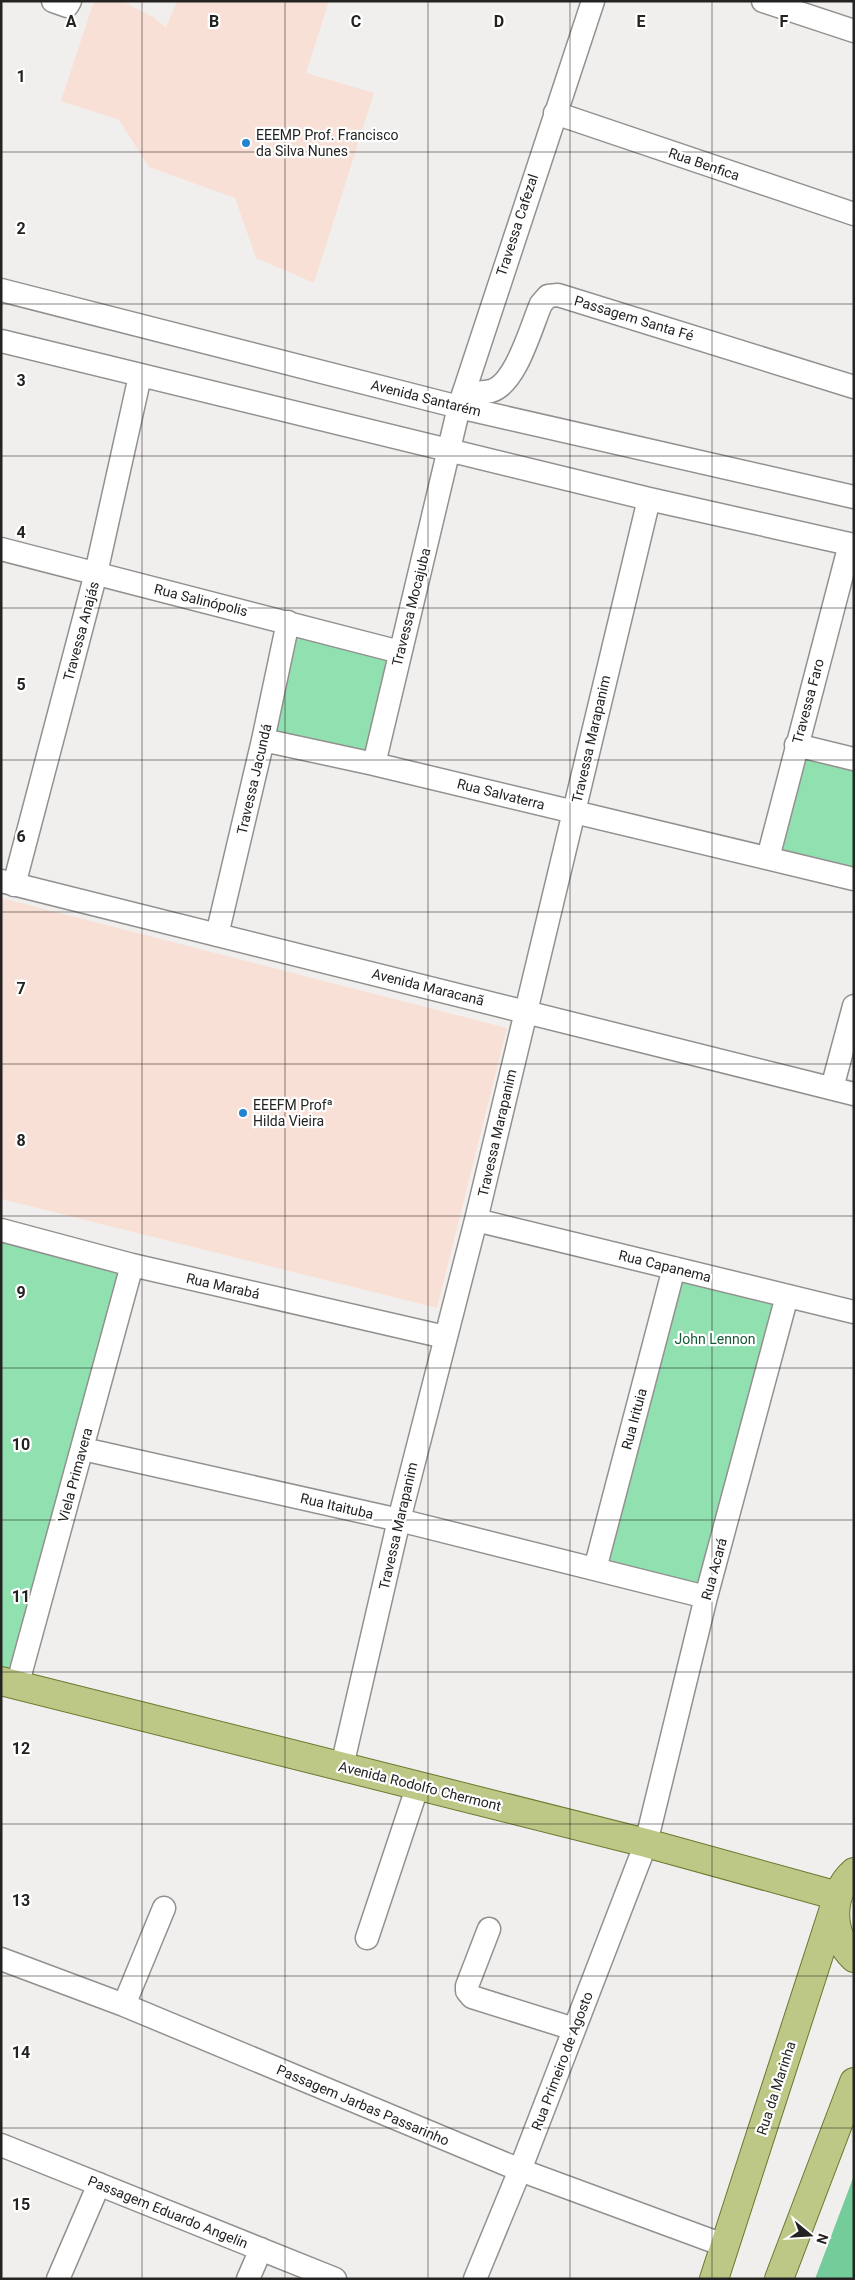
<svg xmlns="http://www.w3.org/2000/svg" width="855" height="2280" font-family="Roboto,sans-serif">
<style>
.education{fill:#f8e0d6}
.green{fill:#90e0b0}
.forest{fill:#73cc99}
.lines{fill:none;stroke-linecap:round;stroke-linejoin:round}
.minor-casing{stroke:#93918f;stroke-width:25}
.major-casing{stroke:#6c772e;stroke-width:30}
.minor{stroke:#fff;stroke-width:22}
.major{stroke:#bec886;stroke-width:28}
.grid{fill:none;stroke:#242322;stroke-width:1;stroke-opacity:0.55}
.poi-dot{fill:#2283cf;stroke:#fff;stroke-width:2}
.labels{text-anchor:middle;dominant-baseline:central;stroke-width:4.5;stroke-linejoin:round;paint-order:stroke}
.poi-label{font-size:14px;fill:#242322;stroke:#fff;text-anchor:start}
.street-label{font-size:14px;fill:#242322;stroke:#fff}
.park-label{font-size:14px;fill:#155937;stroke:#fff}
.grid-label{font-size:16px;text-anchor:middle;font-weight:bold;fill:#242322;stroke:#fff;stroke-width:4.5;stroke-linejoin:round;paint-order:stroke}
</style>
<rect width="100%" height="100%" fill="#f1efed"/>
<path class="education" d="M94 1H122L153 17 166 27 177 1H329L306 73 374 93 314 283 256 258 235 198 149 167 119 120 61 101Z
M1 898 507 1028 437 1308 1 1199Z"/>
<path class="green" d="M288 622 400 652 374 764 264 740Z
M796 745 854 759V879L768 858Z
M1 1230 132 1265 17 1686 1 1681Z
M674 1268 787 1296 706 1597 595 1569Z"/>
<path class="forest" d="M854 2176V2279H815L853 2178Z"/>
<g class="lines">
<defs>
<path id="minor" d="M53 1 67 6 70 1
M763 1 854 31
M555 113 854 214
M1 290 459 407 854 497
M1 341 649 499 854 545
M463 394C472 393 482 393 491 391 516 384 531 327 541 304L548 296 558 295 854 387
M1 549 400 652
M263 740 374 764 854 879
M796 745 854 759
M374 764 459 407 593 1
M768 858 850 544
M1 881 854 1094
M14 885 96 573 140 376
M217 935 263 740 288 622
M832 1088 854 1006
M476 1220 854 1312
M1 1230 132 1265 445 1337
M83 1449 399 1520 706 1597
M595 1569 674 1268
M17 1686 132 1265
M342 1766 399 1520 476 1220 649 499
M489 1929 467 1986V1991L472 1997 574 2029
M367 1938 418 1785
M1 1959 124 2005 520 2170 726 2246
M124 2005 164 1908
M1 2145 335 2279
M58 2279 99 2184
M248 2279 261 2249
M475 2279 520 2170 646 1843 706 1597 787 1296"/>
<path id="major" d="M1 1681 646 1843 838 1896 714 2279
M854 1872C828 1895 830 1935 854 1958
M779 2279 854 2082"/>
</defs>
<use href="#minor" class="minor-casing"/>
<use href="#major" class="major-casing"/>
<use href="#minor" class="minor"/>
<use href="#major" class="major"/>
</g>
<path class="grid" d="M142 1V2279M285 1V2279M428 1V2279M570 1V2279M712 1V2279M1 152H854M1 304H854M1 456H854M1 608H854M1 760H854M1 912H854M1 1064H854M1 1216H854M1 1368H854M1 1520H854M1 1672H854M1 1824H854M1 1976H854M1 2128H854"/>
<g class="poi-dot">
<circle cx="246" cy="143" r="5"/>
<circle cx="243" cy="1113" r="5"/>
</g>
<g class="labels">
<g class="poi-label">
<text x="256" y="135">EEEMP Prof. Francisco<tspan x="256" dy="16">da Silva Nunes</tspan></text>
<text x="253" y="1105">EEEFM Profª<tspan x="253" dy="16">Hilda Vieira</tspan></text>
</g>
<g class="street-label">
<text transform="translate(704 164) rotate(19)">Rua Benfica</text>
<text transform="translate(517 225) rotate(-72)">Travessa Cafezal</text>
<text transform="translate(634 318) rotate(17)">Passagem Santa Fé</text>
<text transform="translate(426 398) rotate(14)">Avenida Santarém</text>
<text transform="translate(201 600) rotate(14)">Rua Salinópolis</text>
<text transform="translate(411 607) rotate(-76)">Travessa Mocajuba</text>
<text transform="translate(81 631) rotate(-75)">Travessa Anajás</text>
<text transform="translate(808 701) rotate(-75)">Travessa Faro</text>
<text transform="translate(591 739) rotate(-77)">Travessa Marapanim</text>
<text transform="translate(254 779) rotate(-77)">Travessa Jacundá</text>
<text transform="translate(501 794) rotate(14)">Rua Salvaterra</text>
<text transform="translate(428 987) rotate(14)">Avenida Maracanã</text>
<text transform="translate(497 1133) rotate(-77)">Travessa Marapanim</text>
<text transform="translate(665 1266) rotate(14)">Rua Capanema</text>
<text transform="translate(223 1286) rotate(13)">Rua Marabá</text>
<text transform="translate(634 1419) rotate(-75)">Rua Irituia</text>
<text transform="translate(75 1475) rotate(-75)">Viela Primavera</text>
<text transform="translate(337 1506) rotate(13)">Rua Itaituba</text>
<text transform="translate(398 1526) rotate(-77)">Travessa Marapanim</text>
<text transform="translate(714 1569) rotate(-75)">Rua Acará</text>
<text transform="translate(420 1786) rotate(14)">Avenida Rodolfo Chermont</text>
<text transform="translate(562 2061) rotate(-69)">Rua Primeiro de Agosto</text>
<text transform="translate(776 2088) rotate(-72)">Rua da Marinha</text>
<text transform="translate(363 2105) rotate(23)">Passagem Jarbas Passarinho</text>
<text transform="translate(168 2212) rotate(22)">Passagem Eduardo Angelin</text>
</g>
<g class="park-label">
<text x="715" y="1339">John Lennon</text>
</g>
</g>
<g class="grid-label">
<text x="71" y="27">A</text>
<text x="214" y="27">B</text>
<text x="356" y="27">C</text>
<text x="499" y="27">D</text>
<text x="641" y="27">E</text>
<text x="784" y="27">F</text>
<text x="21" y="82">1</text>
<text x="21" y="234">2</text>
<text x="21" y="386">3</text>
<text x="21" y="538">4</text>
<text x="21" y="690">5</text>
<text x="21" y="842">6</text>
<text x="21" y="994">7</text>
<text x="21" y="1146">8</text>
<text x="21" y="1298">9</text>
<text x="21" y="1450">10</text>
<text x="21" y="1602">11</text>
<text x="21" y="1754">12</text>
<text x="21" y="1906">13</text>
<text x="21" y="2058">14</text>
<text x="21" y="2210">15</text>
</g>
<rect width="855" height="2280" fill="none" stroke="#242322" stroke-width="5"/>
<g transform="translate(810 2235) rotate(108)" stroke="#ffffff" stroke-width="4" paint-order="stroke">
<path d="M0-4L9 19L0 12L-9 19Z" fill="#242322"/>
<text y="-8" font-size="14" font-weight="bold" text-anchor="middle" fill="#242322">N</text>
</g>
</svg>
